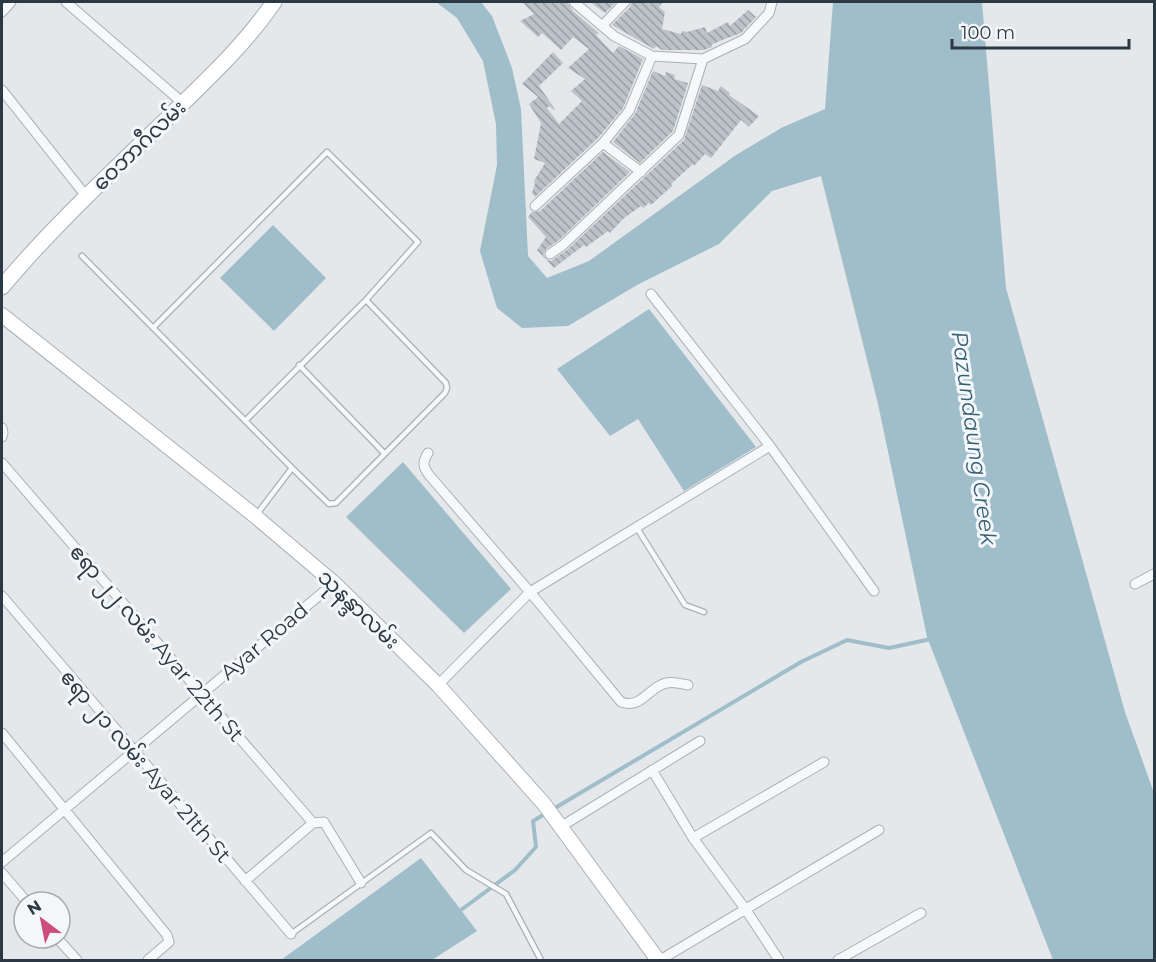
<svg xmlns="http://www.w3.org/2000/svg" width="1156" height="962" font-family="Montserrat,'Noto Sans Myanmar',sans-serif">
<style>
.water{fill:#a0bdca}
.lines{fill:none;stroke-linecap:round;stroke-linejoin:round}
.stream{stroke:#a0bdca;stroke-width:4}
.building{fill:url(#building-back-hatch)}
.service-casing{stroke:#a9b0b6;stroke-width:7}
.minor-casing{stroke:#a9b0b6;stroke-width:11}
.secondary-casing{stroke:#a9b0b6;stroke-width:16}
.primary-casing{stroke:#a3afb7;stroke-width:17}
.service{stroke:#f7f8fa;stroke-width:4.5}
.minor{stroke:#f7f8fa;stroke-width:9}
.secondary{stroke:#fff;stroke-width:14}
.primary{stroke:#fff;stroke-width:15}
.labels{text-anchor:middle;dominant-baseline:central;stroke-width:6;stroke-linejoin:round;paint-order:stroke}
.street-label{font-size:21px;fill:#2c3944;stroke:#f4f7f9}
.water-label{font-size:22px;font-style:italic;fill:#366077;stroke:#f4f7f9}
</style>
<defs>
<pattern id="building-back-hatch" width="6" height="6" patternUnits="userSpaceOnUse" patternTransform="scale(1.5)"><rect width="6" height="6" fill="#bbc3c9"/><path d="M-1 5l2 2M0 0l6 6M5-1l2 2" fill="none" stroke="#989fa5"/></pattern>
</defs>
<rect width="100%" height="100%" fill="#e4e8eb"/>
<path class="water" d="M436 2H481L492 16 512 68 521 109 528 256 547 278 589 261 736 155 783 127 825 109 833 2H982L1006 288 1125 712 1154 793V960H1053L927 637 878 404 821 176 772 191 719 244 637 285 568 326 522 328 497 308 480 251 497 165 496 124 483 61 457 18Z
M273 225 326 278 274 331 220 278Z
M649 309 756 447 684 491 638 419 610 436 557 369Z
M403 462 511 589 464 633 346 517Z
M421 858 477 931 432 960H281Z"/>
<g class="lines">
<path class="stream" d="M461 910 515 870 536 847 533 821 801 662 847 640 889 648 931 639"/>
</g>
<path class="building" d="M522 2H567L573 11 599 33 596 35 613 53 619 46 643 59 623 108 598 138 535 197 532 193 535 183 534 181 545 163 534 159 541 123 529 104 538 97 522 84 553 52 563 63 539 86 555 109 554 110 549 106 547 108 559 124 582 101 571 91 585 79 568 68 589 49 573 37 561 50 542 33 538 37 520 21 534 14Z
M590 2H616L605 13Z
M632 2H663L659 7 665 12 662 29 681 34 682 31 687 32 705 27 707 33 728 22 730 26 748 10 756 17 741 33 722 40 711 45 712 47 704 50H662L656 46 654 49 612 25 630 7Z
M653 71 665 76 666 72 675 75 674 79 688 83 673 131 640 163 613 142 635 114Z
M702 85 718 91 721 86 730 93 729 95 759 116 749 127 741 120 711 158 705 154 694 166 693 164 671 184 672 186 651 205 649 203 643 208 641 206 624 218 610 233 608 231 586 247 584 245 554 268 537 250 546 237 528 217 532 212 540 211 603 152 630 172 559 240 546 249 543 255 547 260 551 261 567 250 684 140Z"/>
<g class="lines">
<defs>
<path id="service" d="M82 256 292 468 257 514
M153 328 327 152 418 242 366 300 245 421
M299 365 384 453
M292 468 329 504 336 503 445 393 447 388 446 383 366 300
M637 528 685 605 704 612
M291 934 431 833 466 870 506 894 541 960"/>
<path id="minor" d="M66 2 183 103
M574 2 614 36 652 56 703 59 745 39 769 13 772 2
M2 12 11 2
M602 26 625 2
M2 90 86 196
M603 143 641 172
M535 206 603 143 629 111 652 56
M550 254 563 245 679 135 703 59
M651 294 770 446 874 591
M2 428 3 433 2 437
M428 453C422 462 423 467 429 475L530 592 621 702C639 708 645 694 659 686 668 680 678 683 688 685
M2 463 313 823
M1135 584 1154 574
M2 596 291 934
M438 685 530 592 770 446
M2 733 167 935 169 942 148 960
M652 770 693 838 746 910 779 960
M562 826 700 741
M693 838 824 762
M2 862 334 583
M2 873 27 902
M245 881 313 823 324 822 361 883
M57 938 77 960
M660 960 879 830
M838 960 921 913"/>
<path id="secondary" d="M2 315 255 516 334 583 438 685 544 804 658 960"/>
<path id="primary" d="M2 287C57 221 121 164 182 104 215 72 248 40 274 2"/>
</defs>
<use href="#service" class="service-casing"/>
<use href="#minor" class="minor-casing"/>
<use href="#secondary" class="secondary-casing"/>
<use href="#primary" class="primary-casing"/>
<use href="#service" class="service"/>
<use href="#minor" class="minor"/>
<use href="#secondary" class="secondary"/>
<use href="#primary" class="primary"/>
</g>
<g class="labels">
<g class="street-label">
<text transform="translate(139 145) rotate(-44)">ဝေဘာဂီလမ်း</text>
<text transform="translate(359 609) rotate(44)">သုနန္ဒာလမ်း</text>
<text transform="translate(264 641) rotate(-40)">Ayar Road</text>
<text transform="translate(157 643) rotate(49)">ဧရာ ၂၂ လမ်း Ayar 22th St</text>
<text transform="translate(146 766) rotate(49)">ဧရာ ၂၁ လမ်း Ayar 21th St</text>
</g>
<g class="water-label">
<text transform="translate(974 438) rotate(82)">Pazundaung Creek</text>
</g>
</g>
<rect width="1156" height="962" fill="none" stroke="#2c3944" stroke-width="6"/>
<g transform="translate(42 920) rotate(328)"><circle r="28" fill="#f4f7f9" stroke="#a4abb1" stroke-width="1.5"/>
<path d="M0-4.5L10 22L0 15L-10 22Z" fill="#cc4e7a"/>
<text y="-9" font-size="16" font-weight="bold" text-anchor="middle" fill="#2c3944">N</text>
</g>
<path d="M952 39v9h177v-9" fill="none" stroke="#2c3944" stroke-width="3"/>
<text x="961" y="39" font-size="18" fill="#2c3944" stroke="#f4f7f9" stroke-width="4.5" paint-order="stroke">100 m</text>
</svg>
